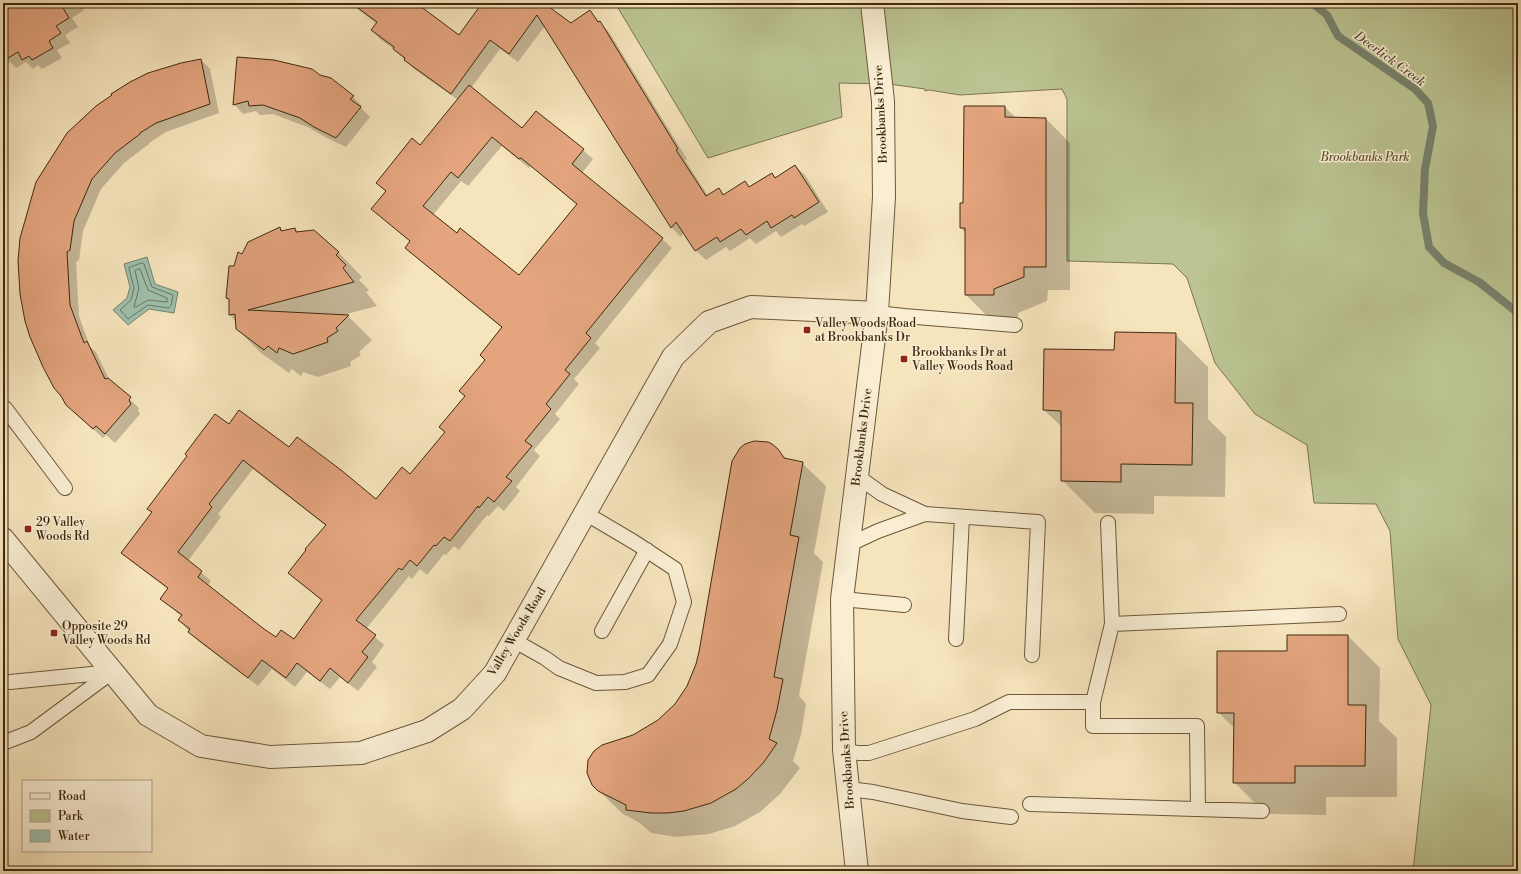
<svg xmlns="http://www.w3.org/2000/svg" width="1521" height="874" font-family="'Libre Bodoni',serif">
<style>
.green{fill:#bbc492;stroke:#7c7650}
.water{fill:#9dbfac;stroke:#77836d}
.shadow{fill:#0003;fill-rule:evenodd}
.lines{fill:none;stroke-linecap:round;stroke-linejoin:round}
.shore{stroke:#6e745d;stroke-width:1}
.stream{stroke:#77836d;stroke-width:8}
.building{fill:#e3a47e;stroke:#3e290e;fill-rule:evenodd}
.service-casing{stroke:#6c583a;stroke-width:16}
.tertiary-casing{stroke:#6c583a;stroke-width:24}
.service{stroke:#f9edd3;stroke-width:14}
.tertiary{stroke:#f9edd3;stroke-width:22}
.poi-dot{fill:#8f2418;stroke:#f9edd3;stroke-width:1.5}
.labels{text-anchor:middle;dominant-baseline:central;stroke-width:3;stroke-linejoin:round;paint-order:stroke}
.street-label{font-size:12px;fill:#3e290e;stroke:#f9edd3}
.park-label{font-size:12px;font-style:italic;fill:#5d502f;stroke:#f9edd3}
.poi-label{font-size:12px;fill:#3e290e;stroke:#f9edd3;text-anchor:start}
.water-label{font-size:13px;font-style:italic;fill:#564e36;stroke:#f9edd3}
</style>
<rect width="100%" height="100%" fill="#f6e4bc"/>
<filter id="stains"><feTurbulence type="fractalNoise" baseFrequency=".005" numOctaves="4"/><feColorMatrix values="0 0 0 0 .2 0 0 0 0 .09 0 0 0 0 .02 0 0 0 .5 -.17"/></filter>
<radialGradient id="worn" r=".72"><stop offset=".6" stop-color="#630" stop-opacity="0"/><stop offset="1" stop-color="#630" stop-opacity=".3"/></radialGradient>
<path class="green" d="M615 3H1518V871H1413L1431 705 1398 639 1390 531 1376 504 1314 503 1307 445 1255 414 1215 363 1187 278 1173 264 1067 261V99L1062 89 960 95 929 90 925 91V89L889 84 839 83 842 117 708 158Z"/>
<path class="water" d="M147 257 155 284 178 292 174 313 149 309 128 325 113 310 127 298 130 287 124 264Z"/>
<path class="shadow" d="M17 3H80L84 10 72 18 78 27 65 35 70 43 57 50 62 58 42 69 38 65 33 69 26 62 16 68 10 62 6 65 3 62V11Z
M212 3H221L215 6Z
M350 3H414L459 36 485 3H542L571 24 590 12 609 32 687 159 685 160 708 196 719 189 725 195 745 182 750 188 772 174 776 178 795 166 805 175 828 212 804 226 802 224 781 237 776 231 756 244 750 238 730 251 726 247 706 260 696 251 684 232 681 237 672 228 545 26 518 62 500 49 471 88 522 130 536 112 583 150 593 159 582 173 662 239 672 248 595 343 600 348 574 379 579 384 555 414 560 419 534 450 540 456 516 487 520 491 504 511 498 506 489 516 487 515 459 550 454 546 446 555 444 554 427 575 420 569 412 579 409 576 366 629 384 645 372 662 377 667 358 691 340 677 330 689 307 672 295 687 272 669 258 686 198 641 179 620 182 617 161 598 168 589 132 562 123 553 153 513 148 509 229 425 289 449 377 500 410 475 446 432 502 328 416 257 406 248 411 242 372 209 386 192 377 183 420 146 458 100 414 69 394 49 381 40 372 30 377 24ZM502 146 529 168 531 166 577 205 519 277 457 234 433 215 461 181 468 186ZM253 469 326 526 289 573 322 601 294 641 276 638 207 586 211 581 188 561 221 517 218 514Z
M201 60 210 69 219 113 166 132 149 143V144L124 163 101 189 83 231 79 260 76 262 79 316 90 347 96 352 110 381 139 408 138 410 140 414 115 443 106 435 103 438 76 414 21 238Z
M330 79 353 97 362 106 361 108 370 117 346 147 325 137 310 128 273 114 260 115 256 111 243 114 234 104Z
M1005 107 1016 118 1046 119 1070 143V290H1048L1047 301 1018 313V319H990L966 295V233L961 228V204H964Z
M280 228 283 231 295 229 299 233 313 231 339 253 362 277 359 280 369 290 366 292 377 306 343 315 348 316 372 340 359 352 361 355 350 362 351 366 318 377 303 372 301 376 292 369 289 373 261 353 237 329 236 322 230 315V301L227 297 235 267 242 255Z
M1175 334 1208 367V419L1226 437 1225 497 1154 496V514L1095 513 1062 480V427L1044 410 1115 351Z
M775 448 788 460 802 463 826 486 814 553 823 562 799 696 806 704 801 735 793 761 800 768 780 794 760 812 735 826 709 834 676 837 651 833 640 823 623 814 598 790 638 734 659 721 676 704 691 681 700 652Z
M1348 636 1380 668 1379 721 1397 738V797H1326V815L1266 814 1234 782 1235 729 1218 712 1288 652Z"/>
<g class="lines">
<path class="shore" d="M142 263 144 264 152 287 173 295 171 306 169 308 148 305 128 319 120 310 131 300 134 288 129 268Z
M140 269 148 290 167 298V302L148 300 136 307H134L139 288 135 271Z"/>
<path class="stream" d="M1312 3 1327 15 1338 36 1415 89 1428 103 1433 126 1425 169 1423 213 1429 247 1444 263 1479 282 1518 313"/>
</g>
<path class="building" d="M3 3H60L69 18 56 26 61 33 49 41 53 48 32 60 29 56 22 60 18 52 3 61Z
M351 3H416L459 35 482 3H546L545 4 571 23 590 10 598 22 600 21 678 149 676 150 706 196 719 188 723 195 745 181 749 187 772 173 775 178 795 165 819 202 794 218 792 215 771 228 767 221 746 235 741 229 720 242 717 237 695 251 676 222 671 228 537 15 509 54 490 40 451 94 404 60 405 58 393 49 394 47 371 30 377 22Z
M237 57 274 60 312 69 320 75 331 78 354 96 350 99 361 107 336 138 314 127 300 118 263 105 249 106 248 101 233 105Z
M201 59 210 104 156 123 140 133V134L115 153 92 179 74 221 70 250 67 252 70 305 84 343 87 341 105 379 108 378 131 397 129 400 131 404 105 434 96 426 93 429 66 405 61 396 54 388 43 367 30 337 25 321 20 294 18 261 20 238 36 182 67 133 96 106 112 95 111 94 130 82 148 73 181 63Z
M469 85 522 128 536 111 584 149 572 164 663 238 586 333 591 338 565 370 570 374 546 404 551 409 525 441 532 446 506 477 512 481 494 502 488 497 479 508 478 506 450 541 444 537 436 546 434 545 417 566 410 560 402 570 399 568 356 620 376 635 362 652 368 657 348 683 330 668 320 681 297 663 286 678 262 660 248 678 188 632 190 629 178 620 182 615 160 599 168 588 121 553 152 512 147 509 187 456 185 454 215 414 229 424 239 410 289 447 297 437 341 470 376 499 402 467 410 474 445 432 439 427 465 396 459 391 485 360 480 355 502 327 405 248 410 241 371 209 386 191 376 183 412 138 420 145ZM492 137 519 159 521 158 577 204 519 275 460 228 457 233 423 206 451 172 458 178ZM243 460 326 525 305 549 306 550 288 573 322 600 294 639 281 630 276 637 264 629 198 577 202 571 178 552 212 507 209 504Z
M964 106H1005V117L1046 118V267H1024V277L994 289V295H965V228H960V203H963Z
M280 227 281 231 295 228 296 232 314 230 339 252 336 255 346 265 343 268 354 282 248 310 349 315 336 328 338 331 327 338 328 342 293 354 279 348 277 353 268 346 264 350 236 329 235 314 229 315V299L226 298 229 266H234L238 252 242 254 248 242Z
M1115 332 1176 333 1175 403H1193L1192 465 1121 464V482L1061 481V411L1043 410 1044 349 1114 350Z
M754 441 768 442 772 444 778 449 784 458 803 462 790 535 799 537 774 677 783 679 777 710 769 739 777 743 764 762 749 778 736 789 711 803 684 811 668 813H651L626 810V805L598 791 592 785 587 773 588 760 594 751 602 745 633 735 658 720 675 704 687 686 696 664 699 652 732 461 740 448 745 444Z
M1287 635H1348V705H1366L1365 766H1295V783H1233L1234 713H1217V651H1287Z"/>
<g class="lines">
<defs>
<path id="service" d="M877 313 904 316 1015 325
M3 409 5 408 65 488
M857 476 882 494 925 514 1038 522 1032 655
M848 545 878 531 925 514
M842 599 904 605
M1112 624 1339 614
M602 631 647 550
M956 639 962 517
M513 640 545 658 559 668 596 683 625 682 648 675 670 644 684 602 675 569 634 542 585 513
M1093 702V726H1197L1198 809
M3 743 31 732 112 672 10 682
M844 750 858 753H869L975 719 1009 702H1093L1112 624 1108 523
M849 789 873 792 962 811 1011 817
M1030 804 1262 811"/>
<path id="tertiary" d="M3 539 148 715 201 746 270 757 361 753 427 731 462 709 495 673 673 357 709 322 751 307 877 313
M857 871 844 750 842 599 872 354 877 313 884 197 883 101 872 3"/>
</defs>
<use href="#service" class="service-casing"/>
<use href="#tertiary" class="tertiary-casing"/>
<use href="#service" class="service"/>
<use href="#tertiary" class="tertiary"/>
</g>
<g class="poi-dot">
<rect x="803" y="326" width="8" height="8" rx="2"/>
<rect x="900" y="355" width="8" height="8" rx="2"/>
<rect x="24" y="525" width="8" height="8" rx="2"/>
<rect x="50" y="629" width="8" height="8" rx="2"/>
</g>
<g class="labels">
<g class="street-label">
<text transform="translate(881 114) rotate(-93)">Brookbanks Drive</text>
<text transform="translate(862 437) rotate(-83)">Brookbanks Drive</text>
<text transform="translate(517 632) rotate(-59)">Valley Woods Road</text>
<text transform="translate(847 760) rotate(-94)">Brookbanks Drive</text>
</g>
<g class="park-label">
<text x="1365" y="157">Brookbanks Park</text>
</g>
<g class="poi-label">
<text x="815" y="323">Valley Woods Road<tspan x="815" dy="14">at Brookbanks Dr</tspan></text>
<text x="912" y="352">Brookbanks Dr at<tspan x="912" dy="14">Valley Woods Road</tspan></text>
<text x="36" y="522">29 Valley<tspan x="36" dy="14">Woods Rd</tspan></text>
<text x="62" y="626">Opposite 29<tspan x="62" dy="14">Valley Woods Rd</tspan></text>
</g>
<g class="water-label">
<text transform="translate(1390 59) rotate(36)">Deerlick Creek</text>
</g>
</g>
<rect width="1521" height="874" fill="none" stroke="#f6e4bc" stroke-width="16"/>
<rect x="4" y="4" width="1513" height="866" fill="none" stroke="#3e290e" stroke-width="2"/>
<rect x="8" y="8" width="1505" height="858" fill="none" stroke="#3e290e"/>
<rect x="22" y="780" width="130" height="72" fill="#f9edd3" stroke="#ae9f84"/>
<rect x="30" y="793" width="20" height="6" fill="#f9edd3" stroke="#ae9f84"/>
<text x="58" y="800" font-size="12" fill="#3e290e">Road</text>
<rect x="30" y="810" width="20" height="12" fill="#bbc492" stroke="#ae9f84"/>
<text x="58" y="820" font-size="12" fill="#3e290e">Park</text>
<rect x="30" y="830" width="20" height="12" fill="#9dbfac" stroke="#ae9f84"/>
<text x="58" y="840" font-size="12" fill="#3e290e">Water</text>
<rect width="100%" height="100%" filter="url(#stains)"/>
<rect width="100%" height="100%" fill="url(#worn)"/>
</svg>
